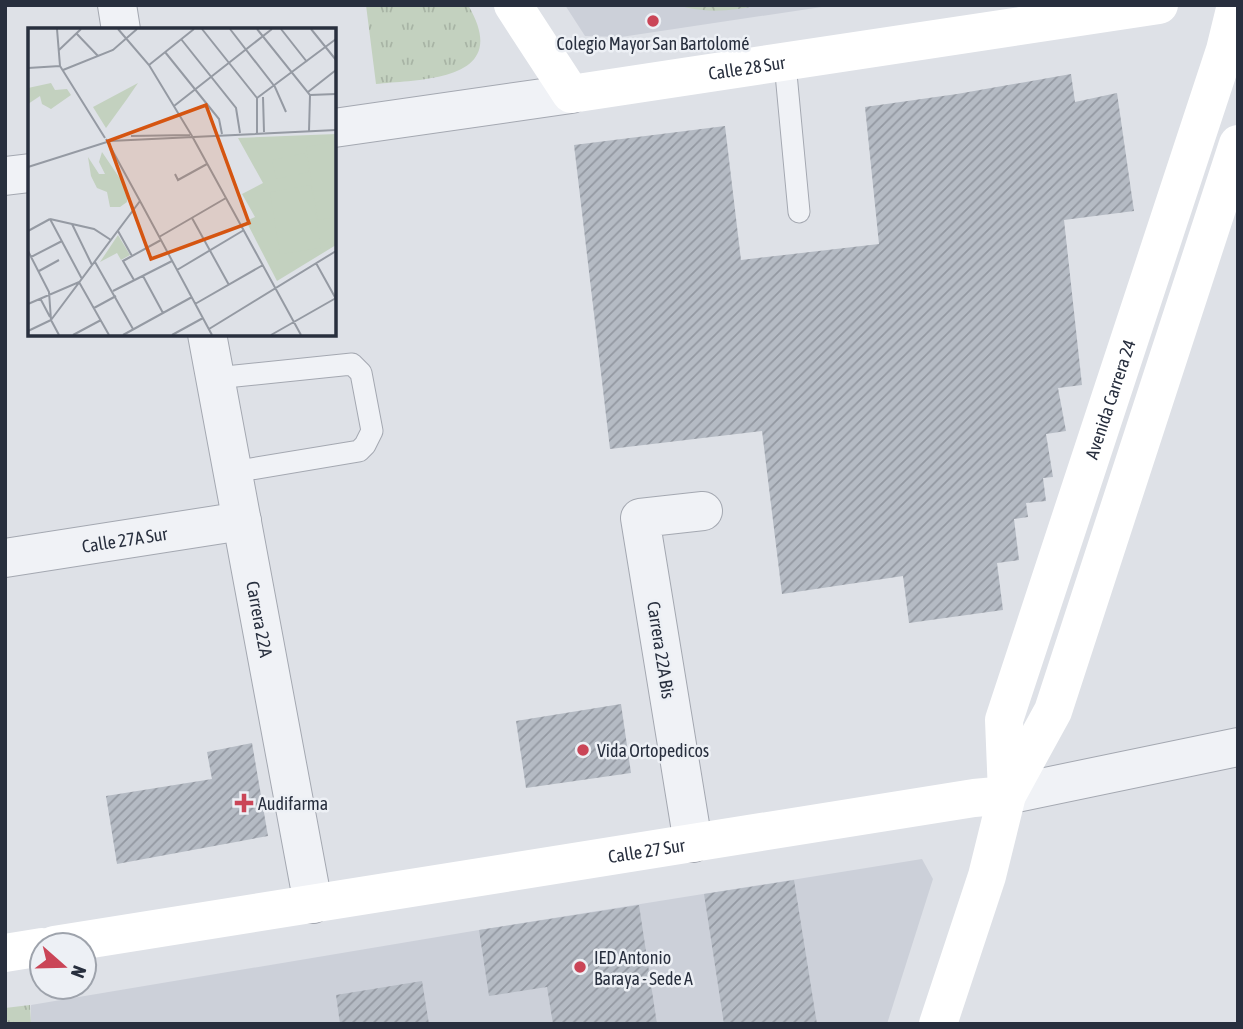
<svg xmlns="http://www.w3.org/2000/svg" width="1243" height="1029" font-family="'Asap Condensed',sans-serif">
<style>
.built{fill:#ccd0d9}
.grass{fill:url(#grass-tufts)}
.forest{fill:url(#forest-crowns)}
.building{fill:url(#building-hatch)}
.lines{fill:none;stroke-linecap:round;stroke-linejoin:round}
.service-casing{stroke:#a4a8b1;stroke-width:23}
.minor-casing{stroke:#a4a8b1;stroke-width:40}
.tertiary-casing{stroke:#a4a8b1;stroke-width:40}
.service{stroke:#f0f2f6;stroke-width:21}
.minor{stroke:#f0f2f6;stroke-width:38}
.tertiary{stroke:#f0f2f6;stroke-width:38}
.secondary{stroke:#fff;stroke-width:38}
.poi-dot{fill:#ca4557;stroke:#edf0f5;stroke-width:2.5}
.labels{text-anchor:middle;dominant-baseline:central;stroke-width:5;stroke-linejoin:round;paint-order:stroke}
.poi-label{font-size:18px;fill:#282f3e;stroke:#edf0f5;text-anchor:start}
.street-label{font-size:18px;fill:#282f3e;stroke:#edf0f5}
.inset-road{fill:none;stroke:#959aa3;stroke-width:2}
.view{fill:#d55511;fill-opacity:0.15;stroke:#d55511;stroke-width:3.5}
.inset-edge{fill:none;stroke:#282f3e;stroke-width:3.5}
</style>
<defs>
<pattern id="grass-tufts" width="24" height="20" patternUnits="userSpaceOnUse" patternTransform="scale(1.75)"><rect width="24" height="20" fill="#c3d1bf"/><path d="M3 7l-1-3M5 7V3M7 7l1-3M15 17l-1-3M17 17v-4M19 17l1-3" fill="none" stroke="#a8b4a5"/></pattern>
<pattern id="forest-crowns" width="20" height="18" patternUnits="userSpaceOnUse" patternTransform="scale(1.75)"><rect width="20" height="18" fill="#c3d1bf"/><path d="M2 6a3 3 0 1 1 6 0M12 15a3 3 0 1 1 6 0" fill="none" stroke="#a8b4a5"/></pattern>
<pattern id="building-hatch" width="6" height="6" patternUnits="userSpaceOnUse" patternTransform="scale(1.75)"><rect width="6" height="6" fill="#b5bbc4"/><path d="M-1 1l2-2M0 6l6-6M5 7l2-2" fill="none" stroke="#9398a1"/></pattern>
</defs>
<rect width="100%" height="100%" fill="#dee1e7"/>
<path class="built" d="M565 5H835L621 37 585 36Z
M922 859 933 879 887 1024H31V1005L479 930Z"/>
<path class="grass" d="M366 5H468C513 81 424 79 376 84Z
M30 1005 31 1024H5V1008Z"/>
<path class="forest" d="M677 5H761C732 11 705 14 677 5Z"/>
<path class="building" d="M1071 74 1075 102 1117 93 1134 211 1064 220 1082 385 1058 388 1066 431 1046 434 1053 477 1043 478 1046 501 1026 503 1028 517 1014 519 1019 560 997 563 1003 610 909 623 903 576 782 594 762 431 610 449 574 145 725 126 741 260 879 244 865 107 957 94Z
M621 704 631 773 526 788 516 721Z
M252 743 268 836 117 864 106 796 212 779 207 752Z
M794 880 817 1024H724L704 894Z
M639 905 657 1024H553L547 987 489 996 479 930Z
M422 981 429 1024H340L336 995Z"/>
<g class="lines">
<defs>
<path id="service" d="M785 63 799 212
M216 378 352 364 361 373 372 431 365 445 359 451 233 472"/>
<g id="minor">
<path d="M117 5 121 30"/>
<path id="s1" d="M207 334 313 904"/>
<path id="s2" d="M5 558 242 521"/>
<path d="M693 843 640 518 703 511"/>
</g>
<path id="tertiary" d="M334 128 571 94
M5 176 30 173
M1007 795 1238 747"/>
</defs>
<use href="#service" class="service-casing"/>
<use href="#minor" class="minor-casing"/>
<use href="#tertiary" class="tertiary-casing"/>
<use href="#service" class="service"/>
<use href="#minor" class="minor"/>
<use href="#tertiary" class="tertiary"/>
<g class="secondary">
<path id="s3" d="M513 5 571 94 1159 5"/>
<path id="s4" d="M1007 793 1004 720 1225 50 1236 5"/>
<path id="s5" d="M54 945 974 798 1007 795"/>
<path d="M5 953 42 947"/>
<path d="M938 1024 987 876 1007 795 1053 711 1238 144"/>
</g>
</g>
<g class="poi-dot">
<circle cx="653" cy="21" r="7"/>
<circle cx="583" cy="750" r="7"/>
<path d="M240.5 792.5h7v7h7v7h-7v7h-7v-7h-7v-7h7z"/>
<circle cx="580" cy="967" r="7"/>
</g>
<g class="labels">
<g class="poi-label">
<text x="653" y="43" text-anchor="middle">Colegio Mayor San Bartolomé</text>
<text x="597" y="750">Vida Ortopedicos</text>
<text x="258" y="803">Audifarma</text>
<text x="594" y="957">IED Antonio<tspan x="594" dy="21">Baraya - Sede A</tspan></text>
</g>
<g class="street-label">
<text stroke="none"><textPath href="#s3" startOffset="284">Calle 28 Sur</textPath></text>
<text stroke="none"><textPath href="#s4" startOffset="411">Avenida Carrera 24</textPath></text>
<text stroke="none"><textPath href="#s2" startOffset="121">Calle 27A Sur</textPath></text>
<text stroke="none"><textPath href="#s1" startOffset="290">Carrera 22A</textPath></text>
<text transform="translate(661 650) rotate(81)">Carrera 22A Bis</text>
<text stroke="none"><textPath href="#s5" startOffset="600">Calle 27 Sur</textPath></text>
</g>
</g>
<g transform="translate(28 28)">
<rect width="308" height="308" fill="#dee1e7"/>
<path d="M110 55 99 71 78 100 65 79ZM308 106V217L249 253 218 193 227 189 214 166 235 155 210 110ZM90 207 102 227 93 232 89 225 72 234Z" fill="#c3d1bf"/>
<path d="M23 55 27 62 39 61 43 67 23 81 14 76 12 68 0 76V60ZM74 124 99 161V174L92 179H82L79 164 69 160 63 148 60 129 71 146H77L71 134Z" fill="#c3d1bf"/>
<path d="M308 113V189L290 192 278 119ZM277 125 281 144 248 151 244 132ZM283 157 293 220 252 226 242 164Z" fill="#c3d1bf"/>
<path class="inset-road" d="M29 1 32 38 77 110M90 1 121 37 164 108M174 1 229 70V105M202 1 247 59 258 84M229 1 282 67 281 103M253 1 279 34M283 1 308 32M48 5 70 28M153 11 208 80 212 105M31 22 53 1M137 24 191 91 194 106M121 37 166 1M0 40 32 38M35 42 85 22 109 1M280 64 308 42M282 67 308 66M235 69 236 104M229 70 308 11M146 78 244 1M103 108 162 107M164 108 273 307M0 139 82 113 308 102M147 146 150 152 179 136M112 173 184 307M164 190 201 257M22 191 54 251M22 191 66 201 83 212M44 196 64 237M0 203 22 191M90 203 104 228M131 209 198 170M0 223 21 264 23 292M3 229 34 213M67 234 105 301M288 235 308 271M149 242 216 202M11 243 31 232M115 248 135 285M106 252 95 233 133 212M85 263 144 233M12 270 22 289M0 276 51 254 81 307M167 276 235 237M66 280 88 268M181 301 308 223M0 303 23 292M31 307 23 292 112 173 78 111M45 307 73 292M95 307 164 269M144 307 175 290M243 307 308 270"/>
<path class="view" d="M178 77 221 195 123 231 80 113Z"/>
<rect width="308" height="308" class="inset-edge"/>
</g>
<rect width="1243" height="1029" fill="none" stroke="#282f3e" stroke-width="14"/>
<g transform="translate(63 966) rotate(110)"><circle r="33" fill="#edf0f5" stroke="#9ea3ac" stroke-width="2"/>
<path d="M0-5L12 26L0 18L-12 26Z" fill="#ca4557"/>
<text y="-10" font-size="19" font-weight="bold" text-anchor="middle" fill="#282f3e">N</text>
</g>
</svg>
